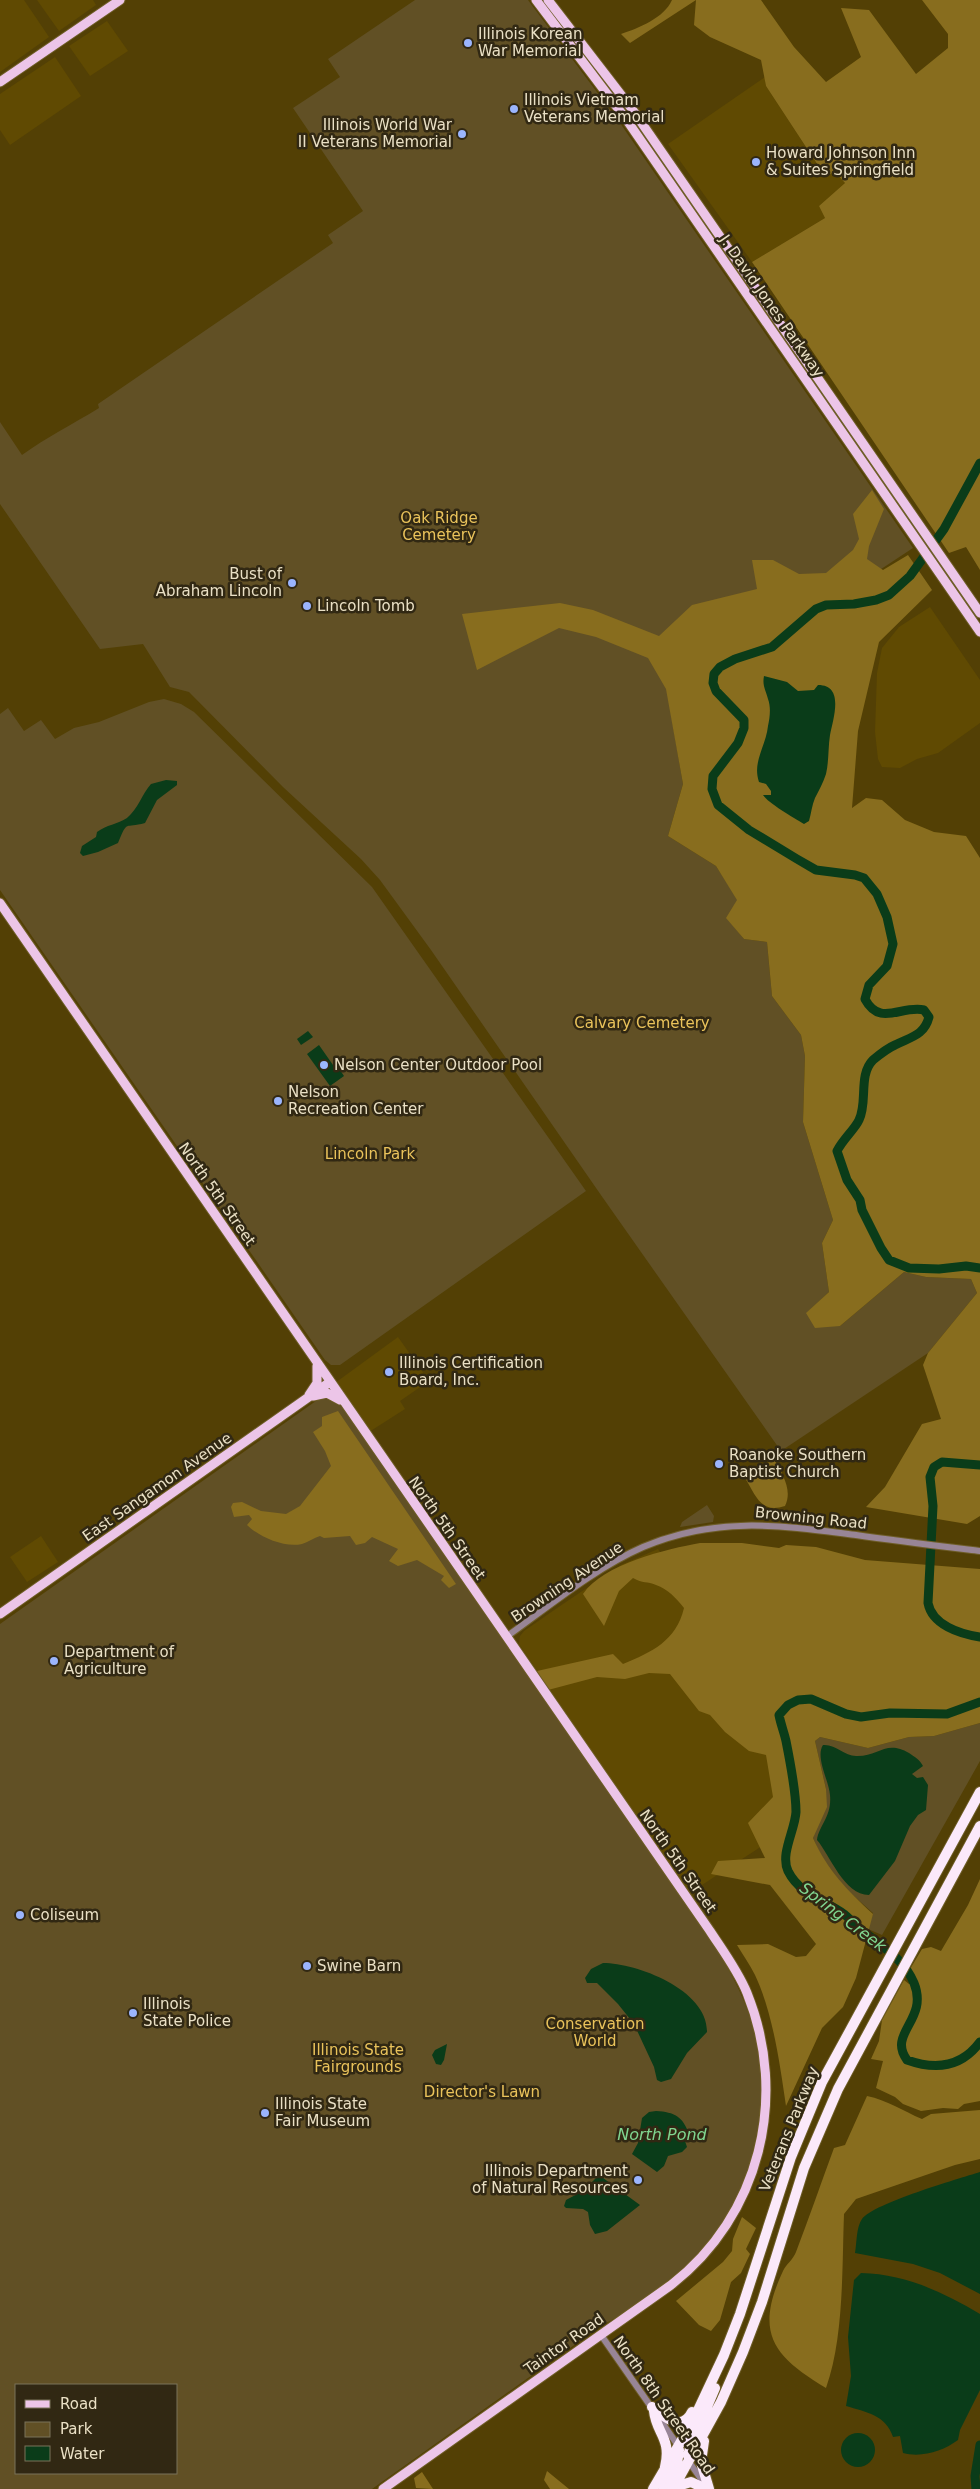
<svg xmlns="http://www.w3.org/2000/svg" width="980" height="2489" font-family="'DejaVu Sans',sans-serif">
<style>
.built{fill:#604a02}
.green{fill:#615025;fill-rule:evenodd}
.forest{fill:#886d1e}
.water{fill:#0a3c19}
.lines{fill:none;stroke-linecap:round;stroke-linejoin:round}
.river{stroke:#0a3c19;stroke-width:9}
.minor-casing{stroke:#6e5d28;stroke-width:8}
.major-casing{stroke:#6e5d28;stroke-width:11}
.highway-casing{stroke:#6e5d28;stroke-width:12}
.minor{stroke:#988596;stroke-width:6}
.major{stroke:#ecc5e8;stroke-width:9}
.highway{stroke:#fbe9fa;stroke-width:10}
.poi-dot{fill:#9bb5fd;stroke:#312813;stroke-width:2}
.labels{text-anchor:middle;dominant-baseline:central;stroke-width:5;stroke-linejoin:round;paint-order:stroke}
.poi-label{font-size:15px;fill:#eae0c5;stroke:#312813;text-anchor:start}
.street-label{font-size:15px;fill:#eae0c5;stroke:#312813}
.park-label{font-size:15px;fill:#eac35b;stroke:#312813}
.water-label{font-size:16px;font-style:italic;fill:#80d690;stroke:#312813}
</style>
<rect width="100%" height="100%" fill="#534005"/>
<path class="built" d="M0 0H24L49 37 0 72Z
M37 0H93L96 5 59 31Z
M107 21 128 51 90 76 69 46Z
M55 57 81 96 10 145 0 130V94Z
M765 77 766 86 825 176 835 172 845 183 819 206 825 218 752 262 668 144Z
M930 607 980 680V723L938 753 917 759 900 768 882 767 878 759 875 732 877 673 882 648 899 627Z
M398 1337 429 1381 400 1401 405 1409 369 1432 335 1383Z
M41 1536 58 1562 27 1582 10 1557Z
M658 1549 702 1613 778 1753 785 1831 688 1894 519 1644 520 1636 524 1631 560 1606 621 1565Z"/>
<path class="green" d="M415 0H528L620 123 913 548 670 708 683 784 668 836 716 866 738 900 727 918 744 939 767 942 772 996 801 1035 805 1056 803 1122 833 1220 822 1243 829 1292 807 1313 840 1326 904 1272 926 1277 971 1279 977 1293 928 1353 781 1451 603 1198 431 950 380 880 361 859 283 787 189 692 170 687 143 644 100 649 0 504V422L22 455C47 437 73 424 99 408L98 404 333 243 328 235 363 211 293 108 340 77 328 59Z
M164 699 181 704 194 712 372 887 586 1191 340 1365H331L325 1360 0 890V714L8 708 24 731 41 720 55 739 74 728 99 722 149 702Z
M323 1396 339 1402 344 1409 717 1949C734 1978 749 2007 757 2039 765 2071 763 2101 757 2133 740 2228 684 2281 601 2326L372 2489H0V1624ZM16 2385H176V2473H16Z
M707 1505 714 1516 713 1522 680 1527 682 1522Z
M980 1723V1761L882 1935 868 1929 873 1913 839 1883 821 1856 813 1838 826 1789 815 1741 820 1737 868 1748 909 1737 934 1736Z"/>
<path class="forest" d="M672 0H761L794 47 826 82 861 57 841 8 869 10 916 74 948 48V34L922 0H980V570L966 547 949 553 752 262 825 218 819 206 845 183 835 172 825 176 766 86 761 60 710 37 694 25 696 0 630 43 621 34C639 28 664 18 672 0Z
M872 490 884 509 869 546 867 559 883 570 908 555 932 590 879 642 858 731 852 808 866 798 882 800 905 820 934 832 966 836 980 858V1516L967 1524 866 1507 885 1487 922 1424 941 1419 923 1365 928 1353 977 1293 971 1279 926 1277 904 1272 840 1326 815 1328 806 1313 829 1292 822 1243 833 1220 803 1122 805 1056 801 1035 772 996 767 942 744 939 726 918 737 900 716 866 668 836 683 784 666 689 648 658 596 637 559 628 477 670 462 614 560 603 593 610 659 636 692 605 757 589 752 560H773L799 574 826 573 853 550 859 539 853 514Z
M338 1411 456 1584 449 1588 441 1580 444 1576 417 1560 398 1566 389 1561 398 1549 372 1537 365 1543 356 1545 350 1536 324 1538 320 1536C314 1538 308 1542 302 1544 284 1548 259 1537 247 1525L252 1519 249 1515 234 1517 231 1507 233 1503 242 1502 261 1511 286 1514 300 1506 331 1466 325 1451 313 1432 322 1426V1417Z
M774 1459C782 1473 793 1490 785 1506 761 1514 756 1496 745 1478Z
M700 1543H742L779 1548 786 1545 816 1547 865 1560 980 1569V1723L934 1736 909 1737 868 1748 820 1737 815 1741 826 1789 827 1807 813 1838C828 1871 846 1889 873 1914L856 1978 843 2007 822 2028 786 2106C780 2065 773 2013 755 1975 750 1965 743 1955 737 1945L768 1944 796 1957 806 1956 816 1944 770 1885 711 1874 718 1861 765 1858 748 1823 773 1797 766 1755 749 1751 725 1732 710 1715 699 1711 670 1674 649 1673 625 1679 597 1677 548 1690 537 1671 613 1654 623 1664C652 1652 676 1641 684 1608 676 1598 668 1589 656 1585 647 1581 643 1584 633 1578L619 1591 604 1626 583 1594C603 1564 667 1549 700 1543Z
M980 1879V2101L964 2104 958 2109 943 2108 921 2111 903 2104 895 2097 876 2088 883 2061 871 2059 879 2041 882 2020 904 1980 909 1984 919 1985 910 1969 922 1949 931 1947 941 1951 968 1905Z
M867 2096C887 2100 903 2111 922 2119L931 2114 980 2110V2159L955 2165 856 2199 844 2214C842 2268 844 2338 826 2388 773 2356 754 2333 783 2271 786 2264 793 2260 796 2252 809 2218 821 2183 834 2148L845 2145Z
M742 2217 756 2228 746 2249 750 2254 741 2273 731 2282 720 2320 711 2331 699 2325 676 2301 723 2262 732 2251 733 2239Z
M547 2471 569 2489H550L544 2480Z
M422 2472 433 2489 416 2488 414 2478Z"/>
<path class="water" d="M764 676 787 682 798 691 814 690 818 685C845 685 833 719 830 735 828 748 829 761 826 774 823 783 819 790 815 798 812 805 811 814 809 821L804 824C794 818 768 803 763 795H771V791L766 784 759 782C752 762 766 746 768 726 770 717 771 707 768 699 766 690 762 686 764 676Z
M166 780 177 781V785L157 800 145 823C124 829 128 819 118 843L98 852 83 856 80 853 82 846 96 837 97 832C106 825 118 824 127 818 138 809 142 794 151 784Z
M308 1031 313 1037 301 1045 297 1039Z
M319 1045 333 1065 336 1064 344 1076 330 1086 307 1054Z
M823 1745C836 1744 844 1756 856 1756 878 1757 886 1739 909 1753 915 1757 920 1760 923 1766L912 1774 917 1778 923 1777 928 1785 926 1810 918 1815 910 1826 895 1861 869 1895C844 1895 830 1855 817 1840 819 1825 832 1817 830 1795 829 1781 815 1757 823 1745Z
M603 1963C637 1963 708 1990 707 2032L687 2053 671 2079 661 2082 657 2080 654 2067 634 2024 618 2004 597 1983H587L585 1978 591 1969Z
M447 2044 444 2060 441 2065 436 2064 432 2055 435 2050Z
M656 2111C675 2112 683 2117 689 2134L685 2141 687 2147 682 2152 668 2156 664 2166 657 2172 632 2154 638 2143 642 2118 649 2112Z
M980 2172V2294L940 2273 913 2264 855 2253C857 2242 856 2228 862 2219 874 2203 958 2179 980 2172Z
M599 2175 640 2205 607 2231 595 2234 590 2225 588 2212 583 2209 566 2208 564 2206 566 2200 583 2191Z
M861 2273C905 2274 943 2292 980 2314V2390L960 2430 958 2440C943 2451 922 2458 903 2453L900 2436 893 2437C886 2415 866 2412 846 2406L851 2376 848 2337 854 2280Z
M841 2450a17 17 0 1 1 34 0a17 17 0 1 1-34 0Z"/>
<g class="lines">
<path class="river" d="M980 463 944 529 910 576 889 595 876 600 854 604 826 605 816 609 772 647 735 659 720 667 714 674 713 683 716 691 744 720V728L738 743 713 776 712 789 718 805 749 830 797 859 816 870 855 875 864 878 877 894 887 917 893 944 887 966 869 985 865 999C880 1027 901 1005 924 1010L929 1017C924 1036 910 1037 895 1045 888 1048 879 1055 873 1060 858 1075 868 1102 859 1120 855 1129 843 1139 837 1151L847 1180 860 1200 862 1210 881 1248 889 1260 909 1268 939 1269 966 1266 980 1268
M980 1465 942 1462 934 1467 930 1477 933 1506 928 1603C932 1625 960 1634 980 1637
M980 1702 947 1714 890 1713 861 1717 846 1714 811 1699 798 1700 788 1705 779 1715C781 1725 784 1732 786 1741 790 1761 796 1791 796 1812 795 1830 780 1854 788 1871 800 1895 825 1900 844 1914 849 1918 853 1923 858 1927 878 1944 903 1957 914 1983 929 2020 887 2033 907 2060 935 2070 961 2068 980 2042
M976 2489 975 2476 980 2445"/>
<defs>
<path id="minor" d="M506 1637C548 1607 595 1568 643 1547 716 1516 779 1525 856 1535 897 1541 939 1546 980 1551
M601 2335 679 2447
M687 2459 706 2486"/>
<path id="major" d="M536 0 626 119 980 632
M548 0 632 109 980 613
M0 82 120 0
M0 903 710 1931C723 1951 738 1971 747 1993 789 2097 760 2216 671 2285L383 2489
M309 1395 317 1383V1366
M313 1396 327 1393 340 1400
M0 1614 330 1382"/>
<path id="highway" d="M652 2407C664 2417 682 2433 692 2412
M654 2411C656 2433 672 2438 665 2467
M704 2441 701 2462 709 2489
M688 2456 691 2444 715 2388
M653 2489 693 2421 724 2355 740 2314 791 2157 822 2082 980 1792
M664 2489 677 2464 679 2450
M673 2489 721 2402 743 2352 762 2302 804 2168 838 2089 980 1826
M678 2489 681 2485 691 2482 706 2489"/>
</defs>
<use href="#minor" class="minor-casing"/>
<use href="#major" class="major-casing"/>
<use href="#highway" class="highway-casing"/>
<use href="#minor" class="minor"/>
<use href="#major" class="major"/>
<use href="#highway" class="highway"/>
</g>
<g class="poi-dot">
<circle cx="468" cy="43" r="5"/>
<circle cx="514" cy="109" r="5"/>
<circle cx="462" cy="134" r="5"/>
<circle cx="756" cy="162" r="5"/>
<circle cx="292" cy="583" r="5"/>
<circle cx="307" cy="606" r="5"/>
<circle cx="324" cy="1065" r="5"/>
<circle cx="278" cy="1101" r="5"/>
<circle cx="389" cy="1372" r="5"/>
<circle cx="719" cy="1464" r="5"/>
<circle cx="54" cy="1661" r="5"/>
<circle cx="20" cy="1915" r="5"/>
<circle cx="307" cy="1966" r="5"/>
<circle cx="133" cy="2013" r="5"/>
<circle cx="265" cy="2113" r="5"/>
<circle cx="638" cy="2180" r="5"/>
</g>
<g class="labels">
<g class="poi-label">
<text x="478" y="34">Illinois Korean<tspan x="478" dy="17">War Memorial</tspan></text>
<text x="524" y="100">Illinois Vietnam<tspan x="524" dy="17">Veterans Memorial</tspan></text>
<text x="452" y="125" text-anchor="end">Illinois World War<tspan x="452" dy="17">II Veterans Memorial</tspan></text>
<text x="766" y="153">Howard Johnson Inn<tspan x="766" dy="17">&amp; Suites Springfield</tspan></text>
<text x="282" y="574" text-anchor="end">Bust of<tspan x="282" dy="17">Abraham Lincoln</tspan></text>
<text x="317" y="606">Lincoln Tomb</text>
<text x="334" y="1065">Nelson Center Outdoor Pool</text>
<text x="288" y="1092">Nelson<tspan x="288" dy="17">Recreation Center</tspan></text>
<text x="399" y="1363">Illinois Certification<tspan x="399" dy="17">Board, Inc.</tspan></text>
<text x="729" y="1455">Roanoke Southern<tspan x="729" dy="17">Baptist Church</tspan></text>
<text x="64" y="1652">Department of<tspan x="64" dy="17">Agriculture</tspan></text>
<text x="30" y="1915">Coliseum</text>
<text x="317" y="1966">Swine Barn</text>
<text x="143" y="2004">Illinois<tspan x="143" dy="17">State Police</tspan></text>
<text x="275" y="2104">Illinois State<tspan x="275" dy="17">Fair Museum</tspan></text>
<text x="628" y="2171" text-anchor="end">Illinois Department<tspan x="628" dy="17">of Natural Resources</tspan></text>
</g>
<g class="street-label">
<text transform="translate(772 306) rotate(55)">J. David Jones Parkway</text>
<text transform="translate(217 1194) rotate(55)">North 5th Street</text>
<text transform="translate(157 1487) rotate(-35)">East Sangamon Avenue</text>
<text transform="translate(811 1518) rotate(6)">Browning Road</text>
<text transform="translate(447 1528) rotate(55)">North 5th Street</text>
<text transform="translate(567 1582) rotate(-34)">Browning Avenue</text>
<text transform="translate(678 1861) rotate(55)">North 5th Street</text>
<text transform="translate(789 2129) rotate(-68)">Veterans Parkway</text>
<text transform="translate(564 2344) rotate(-35)">Taintor Road</text>
<text transform="translate(664 2405) rotate(55)">North 8th Street Road</text>
</g>
<g class="park-label">
<text x="439" y="518">Oak Ridge<tspan x="439" dy="17">Cemetery</tspan></text>
<text x="642" y="1023">Calvary Cemetery</text>
<text x="370" y="1154">Lincoln Park</text>
<text x="595" y="2024">Conservation<tspan x="595" dy="17">World</tspan></text>
<text x="358" y="2050">Illinois State<tspan x="358" dy="17">Fairgrounds</tspan></text>
<text x="482" y="2092">Director's Lawn</text>
</g>
<g class="water-label">
<text transform="translate(843 1917) rotate(37)">Spring Creek</text>
<text x="662" y="2134">North Pond</text>
</g>
</g>
<rect x="15" y="2384" width="162" height="90" fill="#312813" stroke="#7b725a"/>
<rect x="25" y="2400" width="25" height="8" fill="#ecc5e8" stroke="#7b725a"/>
<text x="60" y="2409" font-size="15" fill="#eae0c5">Road</text>
<rect x="25" y="2422" width="25" height="15" fill="#615025" stroke="#7b725a"/>
<text x="60" y="2434" font-size="15" fill="#eae0c5">Park</text>
<rect x="25" y="2446" width="25" height="15" fill="#0a3c19" stroke="#7b725a"/>
<text x="60" y="2459" font-size="15" fill="#eae0c5">Water</text>
</svg>
